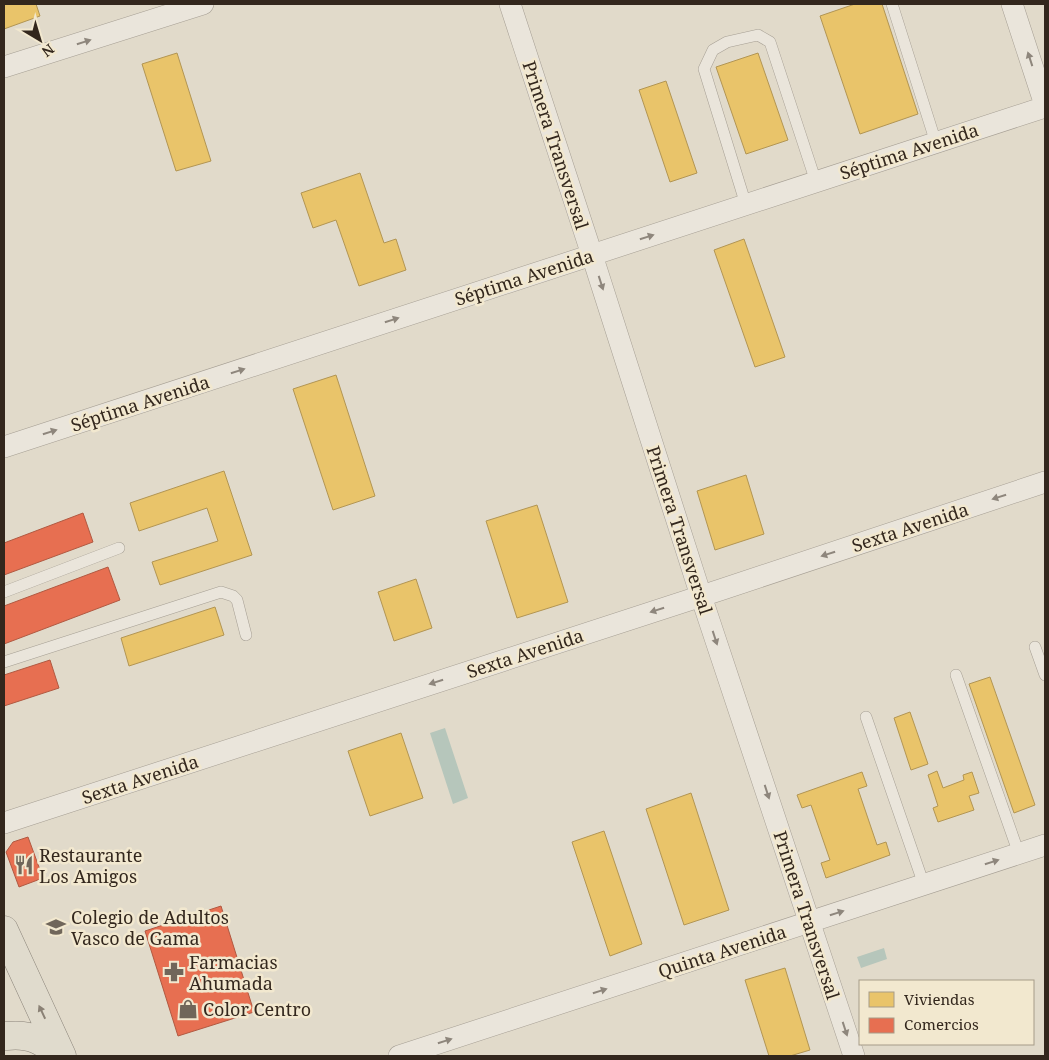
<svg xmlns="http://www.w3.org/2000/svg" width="1049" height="1060" font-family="'Noto Serif',serif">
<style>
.water{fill:#b6c6bb}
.homes{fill:#e9c46a;stroke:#b29553}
.shops{fill:#e76f51;stroke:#b15941}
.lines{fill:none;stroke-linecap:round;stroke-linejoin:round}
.lane-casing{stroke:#a69f94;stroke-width:12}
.street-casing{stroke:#a69f94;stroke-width:22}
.primary-casing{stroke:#8b847a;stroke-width:29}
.lane{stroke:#eae5db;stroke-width:11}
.street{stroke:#eae5db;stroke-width:21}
.primary{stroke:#e0dbcd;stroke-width:28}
.oneway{fill:#8e867c}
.oneway2{fill:#8a8175}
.labels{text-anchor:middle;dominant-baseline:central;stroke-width:5;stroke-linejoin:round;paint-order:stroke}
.street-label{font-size:18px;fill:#33271d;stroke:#f2e8cf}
.poi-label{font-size:18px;fill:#33271d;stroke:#f2e8cf;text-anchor:start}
</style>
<rect width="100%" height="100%" fill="#e1daca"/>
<path class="water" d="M445 728 468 798 453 804 430 733Z
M884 948 887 959 861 968 857 957Z"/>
<path class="homes" d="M4 4H36L40 16 4 29Z
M855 4H882L918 114 860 134 820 16Z
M177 53 211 161 176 171 142 64Z
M758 53 788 140 746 154 716 67Z
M666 81 697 173 670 182 639 90Z
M360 173 384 243 396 239 406 270 359 286 336 220 313 228 301 193Z
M744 239 785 357 755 367 714 250Z
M336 375 375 496 333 510 293 389Z
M224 471 252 555 160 585 152 562 218 541 207 508 139 531 130 503Z
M746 475 764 534 715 550 697 491Z
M537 505 568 602 517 618 486 521Z
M416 579 432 628 394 641 378 592Z
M215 607 224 635 129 666 121 638Z
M990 677 1035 805 1014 813 969 684Z
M910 712 928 764 911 770 894 718Z
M401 733 423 798 370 816 348 751Z
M937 771 943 788 964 780 963 775 972 772 979 793 969 796 974 810 938 822 933 808 938 806 928 775Z
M862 772 867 786 858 789 877 845 886 842 890 855 826 878 821 863 830 860 811 805 802 808 797 795Z
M691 793 729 910 684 925 646 809Z
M604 831 642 944 610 956 572 842Z
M785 968 810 1050 790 1056H769L745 980Z"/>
<path class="shops" d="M83 513 93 542 4 575V543Z
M108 567 120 600 4 644V606Z
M50 660 59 688 4 706V675Z
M28 837 43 878 19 887 6 852 13 842Z
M221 906 254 1012 178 1036 145 931Z"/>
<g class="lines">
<defs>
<path id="lane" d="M892 4 936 143
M746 205 704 69 713 50 727 42 758 35 770 42 816 182
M4 592 119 548
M1035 647 1045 675
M4 662 221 592 233 596 237 600 246 635
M956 675 1019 854
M866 717 924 885"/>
<path id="street" d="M510 4 592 255 701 596 854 1056
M1012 4 1045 105
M4 67 203 4
M4 447 1045 107
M4 823 720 590 1045 482
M399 1056 1045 845"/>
<path id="primary" d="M4 930 62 1056
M6 1036C31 1033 43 1041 61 1056"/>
</defs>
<use href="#lane" class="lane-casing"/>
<use href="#street" class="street-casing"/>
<use href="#primary" class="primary-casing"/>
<use href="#lane" class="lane"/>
<use href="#street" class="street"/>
<use href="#primary" class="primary"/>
</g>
<defs><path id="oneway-solid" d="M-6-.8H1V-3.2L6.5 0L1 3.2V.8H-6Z" transform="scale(1.25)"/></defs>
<g class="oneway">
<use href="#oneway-solid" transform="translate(84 42) rotate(-18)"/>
<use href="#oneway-solid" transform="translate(1030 59) rotate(-108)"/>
<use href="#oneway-solid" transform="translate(647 237) rotate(-18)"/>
<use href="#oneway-solid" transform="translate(601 283) rotate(72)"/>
<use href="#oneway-solid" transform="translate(392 320) rotate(-18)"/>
<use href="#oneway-solid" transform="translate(238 371) rotate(-18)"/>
<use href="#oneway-solid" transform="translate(50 432) rotate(-18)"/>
<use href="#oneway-solid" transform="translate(999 497) rotate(162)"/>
<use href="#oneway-solid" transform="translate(828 554) rotate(162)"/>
<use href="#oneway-solid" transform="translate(657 610) rotate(162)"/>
<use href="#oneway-solid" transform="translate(715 638) rotate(72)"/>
<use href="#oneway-solid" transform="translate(436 682) rotate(162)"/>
<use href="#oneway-solid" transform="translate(767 792) rotate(72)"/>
<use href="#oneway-solid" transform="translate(992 862) rotate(-18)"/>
<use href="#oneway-solid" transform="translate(837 913) rotate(-18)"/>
<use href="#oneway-solid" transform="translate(600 991) rotate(-18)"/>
<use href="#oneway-solid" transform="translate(845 1029) rotate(72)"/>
<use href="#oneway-solid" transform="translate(445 1041) rotate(-18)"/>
</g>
<use class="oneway2" href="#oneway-solid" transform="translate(42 1012) rotate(-115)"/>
<defs>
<symbol id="restaurant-bare" viewBox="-9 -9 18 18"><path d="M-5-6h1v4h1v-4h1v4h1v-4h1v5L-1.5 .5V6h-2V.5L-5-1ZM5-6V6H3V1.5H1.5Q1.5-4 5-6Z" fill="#70665a" stroke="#f2e8cf" stroke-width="2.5" paint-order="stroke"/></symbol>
<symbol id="school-bare" viewBox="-9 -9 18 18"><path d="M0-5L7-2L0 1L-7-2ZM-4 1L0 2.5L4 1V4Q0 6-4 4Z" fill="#70665a" stroke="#f2e8cf" stroke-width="2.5" paint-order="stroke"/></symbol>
<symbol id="pharmacy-bare" viewBox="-9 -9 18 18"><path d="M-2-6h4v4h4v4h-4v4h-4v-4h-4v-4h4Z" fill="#70665a" stroke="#f2e8cf" stroke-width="2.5" paint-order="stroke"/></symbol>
<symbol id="shop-bare" viewBox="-9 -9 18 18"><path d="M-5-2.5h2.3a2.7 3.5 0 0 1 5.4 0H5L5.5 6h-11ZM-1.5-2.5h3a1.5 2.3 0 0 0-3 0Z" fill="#70665a" stroke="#f2e8cf" stroke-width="2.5" paint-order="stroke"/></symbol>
</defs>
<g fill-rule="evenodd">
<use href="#restaurant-bare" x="10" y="851" width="28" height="28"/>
<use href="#school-bare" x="42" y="913" width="28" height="28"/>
<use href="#pharmacy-bare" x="160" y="958" width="28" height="28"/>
<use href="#shop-bare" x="174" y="995" width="28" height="28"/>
</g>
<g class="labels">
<g class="street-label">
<text transform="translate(556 145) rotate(72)">Primera Transversal</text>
<text transform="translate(909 151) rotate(-18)">Séptima Avenida</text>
<text transform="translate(524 277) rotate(-18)">Séptima Avenida</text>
<text transform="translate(140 403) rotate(-18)">Séptima Avenida</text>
<text transform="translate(910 527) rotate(-18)">Sexta Avenida</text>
<text transform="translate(680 530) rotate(72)">Primera Transversal</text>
<text transform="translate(525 653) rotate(-18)">Sexta Avenida</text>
<text transform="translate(140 779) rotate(-18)">Sexta Avenida</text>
<text transform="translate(807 915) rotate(72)">Primera Transversal</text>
<text transform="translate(722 951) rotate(-18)">Quinta Avenida</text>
</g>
<g class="poi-label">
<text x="39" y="855">Restaurante<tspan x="39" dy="21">Los Amigos</tspan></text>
<text x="71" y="917">Colegio de Adultos<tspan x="71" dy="21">Vasco de Gama</tspan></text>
<text x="189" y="962">Farmacias<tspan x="189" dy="21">Ahumada</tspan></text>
<text x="203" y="1009">Color Centro</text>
</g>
</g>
<rect width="1049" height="1060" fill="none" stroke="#33271d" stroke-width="10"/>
<rect x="859" y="980" width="175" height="65" fill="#f2e8cf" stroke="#a69b88"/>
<rect x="869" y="992" width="25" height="15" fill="#e9c46a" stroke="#a69b88"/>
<text x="904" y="1005" font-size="15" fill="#33271d">Viviendas</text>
<rect x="869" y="1018" width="25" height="15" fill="#e76f51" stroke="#a69b88"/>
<text x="904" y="1030" font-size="15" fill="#33271d">Comercios</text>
<g transform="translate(40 40) rotate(142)" stroke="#f2e8cf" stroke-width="4" paint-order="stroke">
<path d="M0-4L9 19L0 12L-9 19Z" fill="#33271d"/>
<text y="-8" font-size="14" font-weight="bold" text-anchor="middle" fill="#33271d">N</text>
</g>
</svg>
